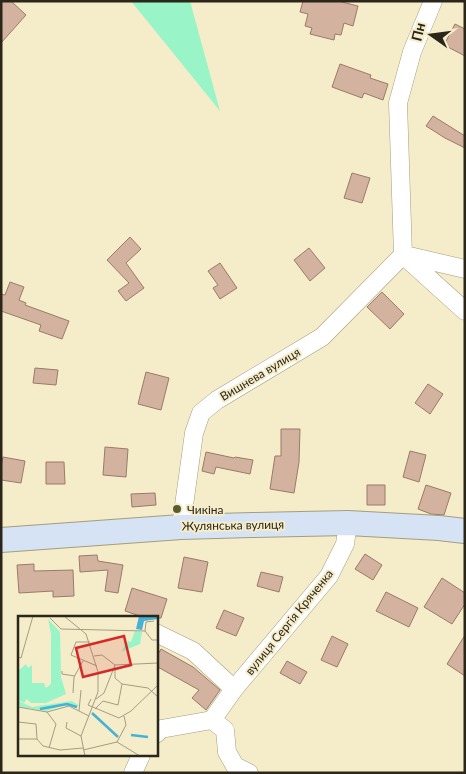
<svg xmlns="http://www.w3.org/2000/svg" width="466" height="774" font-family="Lato,sans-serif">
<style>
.green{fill:#99f5c7}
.building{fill:#d3b39f;stroke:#997b68}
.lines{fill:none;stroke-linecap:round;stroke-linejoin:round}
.street-casing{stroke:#a59d7d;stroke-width:19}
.secondary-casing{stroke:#a59d7d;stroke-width:26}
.street{stroke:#fff;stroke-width:18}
.secondary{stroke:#d5e3f4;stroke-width:24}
.poi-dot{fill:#585d2b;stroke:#f5ecca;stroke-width:2}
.labels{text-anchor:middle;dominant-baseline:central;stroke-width:4;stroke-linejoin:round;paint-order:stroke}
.street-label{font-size:12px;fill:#2a2619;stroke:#f5ecca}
.poi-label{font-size:12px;fill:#2a2619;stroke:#f5ecca;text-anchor:start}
.inset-river{fill:none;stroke:#47b2d7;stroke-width:2.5}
.inset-road{fill:none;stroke:#a49d83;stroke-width:1}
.view{fill:#d62828;fill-opacity:0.15;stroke:#d62828;stroke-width:2.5}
.inset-edge{fill:none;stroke:#2a2619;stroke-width:2.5}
</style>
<rect width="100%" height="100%" fill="#f5ecca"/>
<path class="green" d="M131 1H190L220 111Z"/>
<path class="building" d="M1 1H11L26 15 1 43Z
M303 1H338L358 6 353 26 344 23 341 35 335 34 334 40 310 34 312 28 305 26 308 14 300 12Z
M455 24 465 29V56L444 45Z
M340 64 371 75 370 78 388 84 383 100 364 93 362 98 332 87Z
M433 116 465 136V148L445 138 426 126Z
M352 173 370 178 362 203 344 198Z
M130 237 141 249 126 263 144 288 126 301 118 291 129 283 107 260Z
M309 248 325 268 310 281 294 260Z
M220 263 237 288 220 299 213 288 218 285 208 271Z
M10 282 24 287 19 300 26 303 25 305 69 321 62 339 39 331 41 325 1 311V294L5 295Z
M382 292 404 314 390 329 367 307Z
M35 368 58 370 56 385 33 383Z
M146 372 169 378 161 410 138 404Z
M428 384 443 394 430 414 415 403Z
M281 429H300L299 462 294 493 270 489 275 456H281Z
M105 447 128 449 126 477 103 475Z
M410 451 426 455 419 482 403 477Z
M206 452 234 458 235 457 253 460 250 474 216 467 214 474 202 471Z
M3 457 25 461 21 483 1 480V466Z
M46 462H64L65 484H46Z
M367 485H385V505H367Z
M426 485 451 493 444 515 431 514 418 509Z
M155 493 156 505 132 507 131 494Z
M365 554 382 565 373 580 355 569Z
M97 555 98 561 123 565 118 593 105 591 108 570 80 572 79 556Z
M184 557 208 562 202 592 178 588Z
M34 564V571L73 570 74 596 53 597V591L19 593 17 565Z
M261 572 283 577 279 592 257 586Z
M442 578 465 593V604L452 624 424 607Z
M132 588 167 599 161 618H146L125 611Z
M386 592 418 608 409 627 376 611Z
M224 610 244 618 236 636 216 628Z
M465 635V676L447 664Z
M332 636 348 644 337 667 321 660Z
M161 649 193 667 220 690 206 710 192 698 199 690 156 666V658Z
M287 661 307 672 300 684 280 673Z"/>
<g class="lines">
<defs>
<path id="street" d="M403 255 465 311
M405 255 465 269
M181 527 194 433 201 413 217 400 322 337 403 255 398 103 412 52 433 1
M156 633 193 651 234 689
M212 720 225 730 227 752 235 766 249 773
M156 734 161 729 212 720 234 689 329 576 345 544 348 523
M133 773 141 755"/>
<path id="secondary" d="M1 540 181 527 252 525 348 523 439 528 465 531"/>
</defs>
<use href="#street" class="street-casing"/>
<use href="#secondary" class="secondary-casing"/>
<use href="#street" class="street"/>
<use href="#secondary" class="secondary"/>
</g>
<circle class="poi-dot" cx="177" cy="509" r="5"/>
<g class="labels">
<g class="street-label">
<text transform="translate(260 374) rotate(-31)">Вишнева вулиця</text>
<text transform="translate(233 525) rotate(-1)">Жулянська вулиця</text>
<text transform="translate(289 622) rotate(-51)">вулиця Сергія Кряченка</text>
</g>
<g class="poi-label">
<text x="187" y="509">Чикіна</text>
</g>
</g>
<g transform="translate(18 616)">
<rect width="140" height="140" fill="#f5ecca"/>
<path d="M30 3 42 16 43 61 48 78 28 87H13L9 83 6 87 0 84V55L8 48 10 52 14 49V67H26L28 72 33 68V18ZM117 15 124 16 122 28 103 36 110 25 113 26ZM0 85 14 91 54 85 62 90H44L28 95 2 91Z" fill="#99f5c7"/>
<path d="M121 0H140V3L126 5 124 14 118 13Z" fill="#47b2d7"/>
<path class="inset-river" d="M22 93 49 88 59 91M74 97 100 121M113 119 130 121"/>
<path class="inset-road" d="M46 0 68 18 80 56V76L63 120 67 140M32 2 43 13 127 15M127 15 128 6 136 5M127 15 134 24H140M72 26H58L53 39 79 50M76 40 84 39 97 49 140 47M0 41 3 42 15 0M97 51V62L104 68M44 55V58L57 60M55 77 56 61 65 45M73 83 70 89 101 102 113 95 140 69M78 83 86 77 97 49M0 91 29 96 51 90 71 100M77 93 85 85 100 89 104 68 130 72 140 81M61 95 63 74M29 96 38 108 31 132M0 106 18 108 19 123M49 106 48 112 63 120M0 123H19L25 130 42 134 65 132M99 126 108 109 106 100M99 126 122 140M65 134 99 126"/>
<path class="view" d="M106 20 113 49 65 61 58 32Z"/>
<rect width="140" height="140" class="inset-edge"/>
</g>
<rect width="466" height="774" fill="none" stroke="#2a2619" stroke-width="5"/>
<g transform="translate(431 35) rotate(284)" stroke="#f5ecca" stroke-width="4" paint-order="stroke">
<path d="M0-4L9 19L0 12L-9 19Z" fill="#2a2619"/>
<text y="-8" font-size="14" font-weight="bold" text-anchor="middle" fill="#2a2619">Пн</text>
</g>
</svg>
